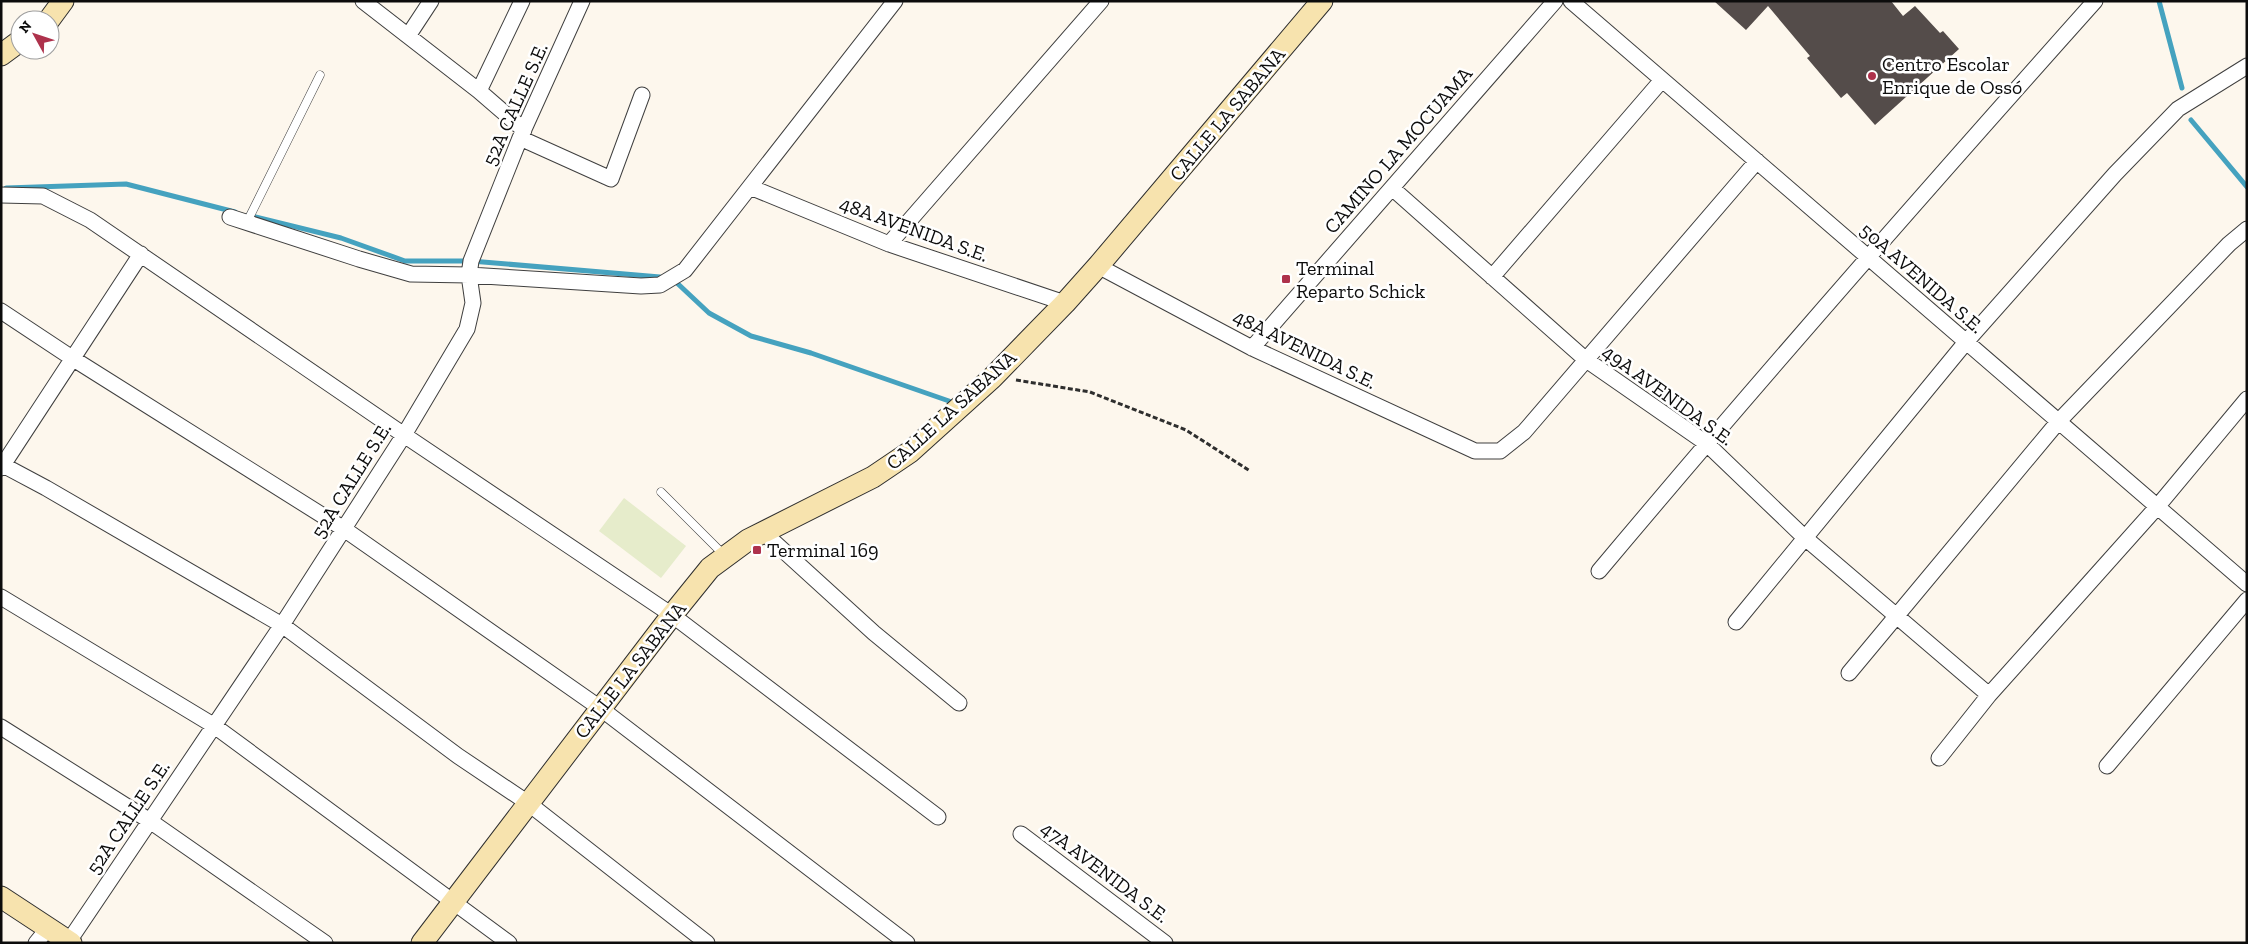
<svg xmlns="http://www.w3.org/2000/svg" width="2248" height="944" font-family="'Zilla Slab',serif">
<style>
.pitch{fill:#e6eccb}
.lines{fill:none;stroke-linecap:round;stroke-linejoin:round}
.stream{stroke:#45a2bf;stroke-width:5}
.building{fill:#544c4a}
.lane-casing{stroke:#3f3f3f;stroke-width:9}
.street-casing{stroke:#3f3f3f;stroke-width:17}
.secondary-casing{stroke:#2e2e2e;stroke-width:23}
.path{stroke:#2e2e2e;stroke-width:3;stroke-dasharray:5 2.5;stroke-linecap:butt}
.lane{stroke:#fff;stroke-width:8}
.street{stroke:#fff;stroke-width:15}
.secondary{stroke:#f7e3ae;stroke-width:21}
.poi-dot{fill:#ae324c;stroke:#fff;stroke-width:2}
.labels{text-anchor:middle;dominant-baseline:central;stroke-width:5;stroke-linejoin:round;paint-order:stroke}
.poi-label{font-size:20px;fill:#0c0c0c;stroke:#fff;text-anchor:start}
.street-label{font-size:20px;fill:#0c0c0c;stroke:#fff}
</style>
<rect width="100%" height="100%" fill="#fdf7ed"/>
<path class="pitch" d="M624 498 686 546 661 578 599 531Z"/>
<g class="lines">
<path class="stream" d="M2159 1 2182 88
M2191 120 2247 187
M6 188 126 184 235 212
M248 215 341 238 405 261H471L660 277
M677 283 709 313 751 336 811 353 949 401"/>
</g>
<path class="building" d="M1714 1H1891L1903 16 1915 6 1940 33 1943 31 1959 49 1875 125 1847 93 1841 98 1807 58 1810 56 1768 6 1746 30Z"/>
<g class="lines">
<defs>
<path id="lane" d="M247 222 320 75
M661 492 725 556"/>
<path id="street" d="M363 1 479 91 524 130
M1571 1 2247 584
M408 36 431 1
M479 91 522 1
M520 138 611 179 642 95
M750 187 889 244 1065 303
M1392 188 1585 359 1706 443 1804 537 1989 695
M1 195 43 196 90 220 404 435 672 615 938 817
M230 217 359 259 411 274 469 275 641 286 660 285 685 270 895 1
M889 244 1101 1
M1098 266 1252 348 1475 451H1500L1524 432 1757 161
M1492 277 1662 80
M1 311 72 358 344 529 600 708 907 943
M1252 348 1555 1
M1 464 46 488 282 625 458 756 528 803 707 943
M1 468 141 254
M763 532 874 633 959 703
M1599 571C1761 378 1927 189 2095 1
M1 597 213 725 509 943
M1736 622 1966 342 2115 174 2178 109 2247 66
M1849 673 2058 422 2229 244 2247 229
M1 727 150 821 325 943
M1939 758 1989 695 2157 507 2247 399
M2107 766 2247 600
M1021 834 1165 943
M69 941 282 625 404 435 467 329 473 303 469 275 471 261 520 138 582 1
M36 943 49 927"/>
<path id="secondary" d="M49 20 63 1
M1 55 20 41
M1 897 71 943
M422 943 672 615 710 568 748 540 873 477 910 452 992 378 1065 303 1098 266 1322 1"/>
</defs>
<use href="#lane" class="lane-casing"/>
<use href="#street" class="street-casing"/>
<use href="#secondary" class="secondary-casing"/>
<path class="path" d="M1016 380 1090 392 1186 430 1250 471"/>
<use href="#lane" class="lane"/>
<use href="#street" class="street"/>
<use href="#secondary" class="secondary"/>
</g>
<g class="poi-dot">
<circle cx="1872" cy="76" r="5"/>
<rect x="1281" y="274" width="10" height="10" rx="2.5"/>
<rect x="752" y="545" width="10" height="10" rx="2.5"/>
</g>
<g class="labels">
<g class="poi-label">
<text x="1882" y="64">Centro Escolar<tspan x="1882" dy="23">Enrique de Ossó</tspan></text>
<text x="1296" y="268">Terminal<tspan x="1296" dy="23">Reparto Schick</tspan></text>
<text x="767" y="550">Terminal 169</text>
</g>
<g class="street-label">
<text transform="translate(515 104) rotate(-66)">52A CALLE S.E.</text>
<text transform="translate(1227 114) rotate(-50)">CALLE LA SABANA</text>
<text transform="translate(1398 150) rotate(-49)">CAMINO LA MOCUAMA</text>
<text transform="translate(914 229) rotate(20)">48A AVENIDA S.E.</text>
<text transform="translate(1922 278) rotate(41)">50A AVENIDA S.E.</text>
<text transform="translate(1305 349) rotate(26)">48A AVENIDA S.E.</text>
<text transform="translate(1668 395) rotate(36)">49A AVENIDA S.E.</text>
<text transform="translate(951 410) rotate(-42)">CALLE LA SABANA</text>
<text transform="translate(351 480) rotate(-58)">52A CALLE S.E.</text>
<text transform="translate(630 670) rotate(-52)">CALLE LA SABANA</text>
<text transform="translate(128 817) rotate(-56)">52A CALLE S.E.</text>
<text transform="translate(1105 872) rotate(37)">47A AVENIDA S.E.</text>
</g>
</g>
<rect width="2248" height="944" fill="none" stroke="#0c0c0c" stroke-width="5"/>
<g transform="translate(35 35) rotate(310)"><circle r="24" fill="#ffffff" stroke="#9e9e9e"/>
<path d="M0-4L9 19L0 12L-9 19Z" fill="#ae324c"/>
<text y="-8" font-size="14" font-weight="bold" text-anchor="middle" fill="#0c0c0c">N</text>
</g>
</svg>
